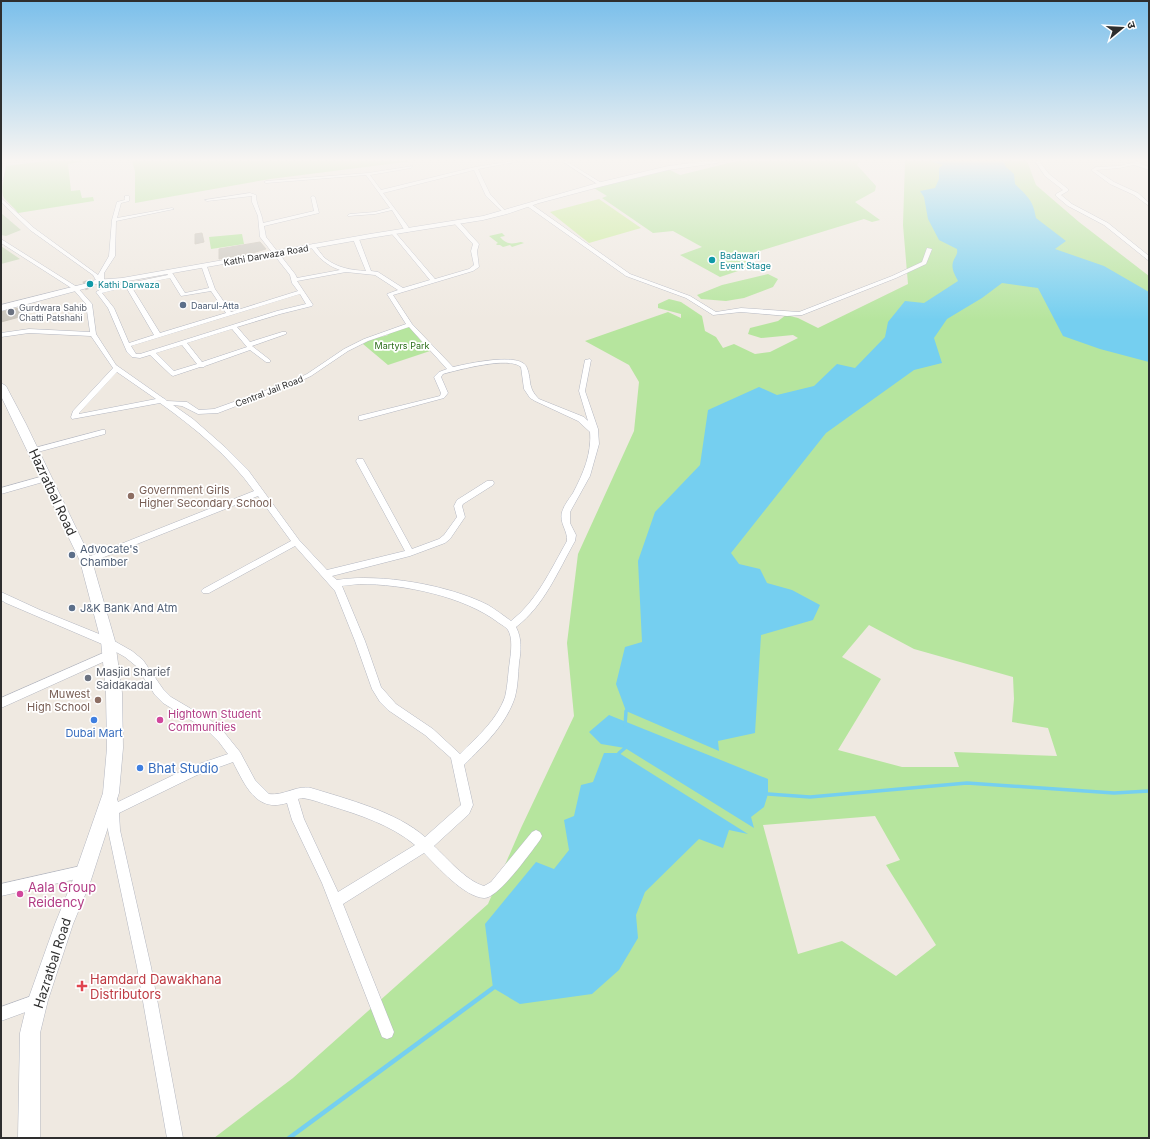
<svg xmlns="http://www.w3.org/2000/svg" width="1150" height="1139" font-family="Inter,'Noto Sans Devanagari',sans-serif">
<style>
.green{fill:#b6e59e;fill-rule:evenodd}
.cemetery{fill:#c8d9b8}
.pitch{fill:#c9ec9a}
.water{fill:#75cff0}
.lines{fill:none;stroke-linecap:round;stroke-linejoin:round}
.stream-far1{stroke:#75cff0;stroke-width:3.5}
.stream{stroke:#75cff0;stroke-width:4.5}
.building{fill:#cbc7bf;stroke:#cbc5ba}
.secondary-tunnel{stroke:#c8c4bd;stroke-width:9;stroke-dasharray:9 4.5;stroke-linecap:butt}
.street-casing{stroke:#b4b7c1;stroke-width:1}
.secondary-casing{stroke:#b4b7c1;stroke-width:1}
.street{fill:#fff;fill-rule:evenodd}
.secondary{fill:#fff;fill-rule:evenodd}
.culture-dot{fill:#0f9aa8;stroke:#fff;stroke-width:1.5}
.service-dot{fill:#5c6f8a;stroke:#fff;stroke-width:1.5}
.worship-dot{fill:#6b7280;stroke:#fff;stroke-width:1.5}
.education-dot{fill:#8d6e63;stroke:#fff;stroke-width:1.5}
.shop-dot{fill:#3f7fe0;stroke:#fff;stroke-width:1.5}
.hotel-dot{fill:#d1479c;stroke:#fff;stroke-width:1.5}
.health-dot{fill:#e0444e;stroke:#fff;stroke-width:1.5}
.labels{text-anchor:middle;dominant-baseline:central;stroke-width:3.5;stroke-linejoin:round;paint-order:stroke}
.far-street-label{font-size:9px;fill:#2e2e2e;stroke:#fff}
.far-culture-label{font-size:9px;fill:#0d838f;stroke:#fff;text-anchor:start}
.far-service-label{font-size:9px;fill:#4e5e75;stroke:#fff;text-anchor:start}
.far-worship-label{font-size:9px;fill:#5b616d;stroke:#fff;text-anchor:start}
.far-park-label{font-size:9px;fill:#2c6e1b;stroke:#fff}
.education-label{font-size:11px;fill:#785e54;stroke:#fff;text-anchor:start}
.service-label{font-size:11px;fill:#4e5e75;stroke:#fff;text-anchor:start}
.worship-label{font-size:11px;fill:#5b616d;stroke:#fff;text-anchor:start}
.hotel-label{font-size:11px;fill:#b23c85;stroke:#fff;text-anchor:start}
.shop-label{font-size:11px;fill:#366cbe;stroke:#fff}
.near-street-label{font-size:13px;fill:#2e2e2e;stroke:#fff}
.near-shop-label{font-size:13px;fill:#366cbe;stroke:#fff;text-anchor:start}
.near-hotel-label{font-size:13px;fill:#b23c85;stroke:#fff;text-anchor:start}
.near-health-label{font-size:13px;fill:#be3a42;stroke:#fff;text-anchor:start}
</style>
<rect width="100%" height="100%" fill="#efe9e1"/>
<path class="green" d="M45 161H85L68 164 71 191 80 190 82 198 93 197 94 201 18 213C14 207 8 203 4 198 0 190 5 175 6 166Z
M132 161H413L270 179 135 203V171Z
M737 161H860L857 165 876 186 875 191 855 202 880 220 872 222 864 219 740 257 753 266 720 277 680 255 702 247 673 231 653 233 602 198 607 196 594 188 668 169 680 175Z
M905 161H1027L1036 185 1079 222 1149 276V1138H214L293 1078 488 904 521 828 574 716 567 643 578 554 634 431 639 382 629 365 585 341 668 312 681 318V314L658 308V304L669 299 681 302 702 316 705 331 716 337 723 348 734 344 755 354 770 352 798 338 793 335 761 338 748 334 750 328 778 321 786 315 798 318 818 328 908 284 903 225ZM869 625 914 649 1013 677 1014 699 1012 722 1048 728 1057 756 954 752 959 767H902L838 750 881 679 842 657ZM875 816 900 860 886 865 936 945 896 976 842 941 798 954 763 825Z
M502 233 505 236 500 237C507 245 512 244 521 242L524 243 512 247 510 245 503 247 500 245H497L496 244 498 243 489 236Z
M242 234 244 244 211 249 209 237Z
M768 274 778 279 773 287 744 298 726 301 701 299 697 295 722 285Z
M409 327 430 351 388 365 363 344C371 338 379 338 388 335L389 332Z"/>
<path class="cemetery" d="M1 213 21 230 6 236 1 235Z
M1 246 20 259 1 264Z"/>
<path class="pitch" d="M599 199 641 228 589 243 550 212Z"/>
<path class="water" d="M930 161H1003L1006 167 1014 174 1015 184C1028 197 1033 200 1036 218L1066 241 1055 249 1104 266 1149 292V362L1100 349 1063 336 1038 288 1002 283 982 298 947 319 934 338 942 363 914 370 826 433 731 553 739 564 760 569 767 583 792 590 820 605 813 620 761 635 755 733 718 741 719 751 626 711 616 684 625 647 642 642 638 561 655 512 700 465 708 410 759 387 777 395 814 386 837 364 855 368 885 337 888 322 905 301 924 303 958 281C955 275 951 269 953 262 955 256 958 255 957 249L939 240 928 219 924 197 920 191 935 188 939 179V168L943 165Z
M609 715 768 779V794L764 807 751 817 754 828 625 748 601 744 589 732Z
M604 753H619L748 834 729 830 723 848 699 839 645 892 636 915 638 938 619 970 592 994 520 1004 493 988 485 924 536 862 554 869 569 850 564 820 574 816 581 785 593 782Z"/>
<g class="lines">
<path class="stream-far1" d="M625 726 626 711
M619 753 625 748V745
M768 794 810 797 967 783 1114 793 1149 791"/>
<path class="stream" d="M289 1138 493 988"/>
</g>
<path class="building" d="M202 233 204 242 195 244V234Z
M260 242 266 249 249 254 219 259V249Z
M19 308 23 316 1 322V312Z"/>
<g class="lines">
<path class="secondary-tunnel" d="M84 286 95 282"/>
<defs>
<path id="street" d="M3 161H7L3 180 1 181Z
M513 161H520L478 169 490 194 507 213 505 214 486 196 474 170 383 193 407 225 410 230 407 232 405 231 392 210 375 214 348 216V215L350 214 375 212 390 208 366 175 266 183 264 182 266 181 368 173 413 166 411 168 370 175 381 190 475 167Z
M562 161H566L603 184 599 185Z
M1035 161H1039L1049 174 1068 189V191L1061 195 1072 204 1108 223 1149 256V261L1104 225 1068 206 1056 196V194L1063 190 1045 176Z
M1140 161H1146L1139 163 1149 167V170L1134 165 1119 168 1096 170 1114 182 1138 193 1149 203V206L1134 195 1110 184 1091 170 1096 167 1119 166Z
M250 193 256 195C256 205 262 213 263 223L314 211 311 197 313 196 315 197 319 213 264 226 266 237 295 274 297 278 340 270C326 265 319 258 310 246L313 244C318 248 321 255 326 259 338 268 351 270 366 271L353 239 356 237 359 239 371 271 378 272 403 288 430 280 392 234V232L394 231 435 279 469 269 474 265 471 251 473 244 454 223 459 222 479 244 477 251 479 267 473 271 393 295 412 324 453 367C466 364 522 351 527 368 532 381 527 387 539 399L584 417 588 421 579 391 585 360 590 359 591 360 585 391 598 429 599 444 590 476 570 512V523L576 535 575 541C558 571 544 606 516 627 522 638 521 651 519 663 518 674 518 686 515 697 506 725 484 745 464 765L473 805 469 814 434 846C447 858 466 881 484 886L491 882 532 832 536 830 540 832 542 836 540 840C531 852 498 899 484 898 464 897 437 866 424 853L343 904 394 1032 392 1037 387 1039 382 1037 322 883 292 820 287 803C256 813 245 785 233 762L197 775 119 813 120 830 151 967 183 1138H167L137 967 108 830 106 800 108 796 112 794 116 796 118 802 190 767 228 754 219 742 207 730 163 703 155 695 136 666 125 657 102 644 6 603 1 600V592L40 610 109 638 132 651 143 660 163 689 171 697 210 720 223 731 240 752 255 780 269 794C284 796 296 785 311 788 347 799 397 812 425 837L461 805 451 758 425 735 388 710 380 702 372 689 355 641 335 591 295 546 209 593H203L201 591 203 589 291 541 258 496 89 563H83L82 561 83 559 254 491C229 456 195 428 160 403L72 419 71 417 73 411 113 368 91 336 29 333 1 337V333L29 329 90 332 86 304 73 289 1 243V239L77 287 92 304 96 334 116 365 163 398 165 399 167 401 187 402 199 410 214 409 292 381 307 374 344 349 364 339 406 324 387 294 398 290 375 275 346 272 297 281 313 305 312 306 280 314 237 327 250 342 282 332H286V334L252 346 270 360V362H266L250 350 205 366 204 367H200L173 376 171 375 150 355 140 358 132 357 127 352 108 308 96 292 103 288 123 284 120 281 121 280H125L129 283 168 275 166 272 169 270 171 271 185 293 209 288 201 265 206 264 215 289 231 312 298 291 292 283 290 275 260 237 258 216 252 202V196L207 201 205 200ZM170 278 181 296 211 291 226 313 160 333 131 286ZM126 287 154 335 129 343 114 308 102 293ZM300 294 306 304 277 311 140 354H136L131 346ZM409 327 447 369 439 372 434 377 441 393 440 396 359 416V420H362L444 398 448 393 441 377 443 374C458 370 509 356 521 367L524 389 530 398 535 401 578 421 590 432C592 453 583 474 573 493 569 499 564 505 562 512 559 523 568 531 567 541 551 569 537 601 511 621 503 615 496 610 488 605 449 585 380 573 337 580L332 576 410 556 445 543 450 539 465 517 462 506 463 504 493 485 494 483 493 481H487L457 500 454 506 457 517 444 535 439 539 412 549 364 461 363 459H357L356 461 405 551 327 570 299 540 248 470 226 448 193 419 173 405 182 406 198 414 218 413 296 383 311 376 348 351 368 341ZM232 329 247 347 202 362 187 343ZM182 345 197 364 174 371 156 353ZM117 372 156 399 79 414V413ZM360 584C403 584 464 596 499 623 502 625 506 627 508 630 513 638 511 652 510 660 508 672 508 685 505 697 497 720 477 737 460 754L433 729 396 704 381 687 365 641 342 586ZM302 798C312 799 321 803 331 806 360 815 391 825 415 845L338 892 304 819 298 799Z
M125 196H129V201L121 203 117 218 172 208 174 209 116 221 115 256 104 273V282L101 284 97 282 93 275 30 230 1 202V198L34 228 98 275 109 256 112 220 117 202 125 200Z
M527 204H531L630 274 690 296 716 312 741 308 799 312 892 276 922 262 927 248 932 249 926 264 896 278 802 315 787 316 741 312 713 315 686 298 626 276 527 206Z
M102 430H105V434L34 453 30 451 31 449Z
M47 475 50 476 51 478 50 480 1 494V488Z
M110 650 114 651 115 654 114 657 1 708V698Z
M85 865 89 867 91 871 89 875 85 877 1 896V884Z
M37 994 42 996 44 1001 42 1006 1 1021V1007Z"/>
<path id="secondary" d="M707 161H720L717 163 668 170 603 186 539 203 507 214 483 220 370 238 122 282 95 284 91 282 95 280 122 278 370 234 483 216 601 182 668 166Z
M84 284H87L88 286 87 288 1 311V305Z
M1 383 6 386 26 424 92 561 115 641 122 693 123 748 119 793 90 883 73 924 48 1000 40 1033V1138H18L20 1033 28 1000 55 924 72 882 103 793 107 748 106 693 101 641 80 561 1 396Z"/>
</defs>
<use href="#street" class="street-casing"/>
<use href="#secondary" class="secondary-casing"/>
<use href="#street" class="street"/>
<use href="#secondary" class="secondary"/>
</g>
<linearGradient id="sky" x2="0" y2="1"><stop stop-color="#7abfeb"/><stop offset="0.5" stop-color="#f8f5f2"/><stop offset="1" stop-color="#f8f5f2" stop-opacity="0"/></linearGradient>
<rect width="1150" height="320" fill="url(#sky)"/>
<g class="culture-dot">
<circle cx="712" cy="260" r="4"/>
<circle cx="90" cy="284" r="4"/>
</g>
<g class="service-dot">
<circle cx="183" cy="305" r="4"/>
<circle cx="72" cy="555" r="4"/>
<circle cx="72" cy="608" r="4"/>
</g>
<g class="worship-dot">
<circle cx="11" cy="312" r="4"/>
<circle cx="88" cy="678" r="4"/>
</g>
<g class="education-dot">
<circle cx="131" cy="496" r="4"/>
<circle cx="98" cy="700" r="4"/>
</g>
<g class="shop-dot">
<circle cx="94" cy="720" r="4"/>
<circle cx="140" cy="768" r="4"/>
</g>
<g class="hotel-dot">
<circle cx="160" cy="720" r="4"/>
<circle cx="20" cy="894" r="4"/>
</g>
<path class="health-dot" d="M80 980h4v4h4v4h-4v4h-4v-4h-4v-4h4z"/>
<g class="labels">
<g class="far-street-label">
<text transform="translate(266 255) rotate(-10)">Kathi Darwaza Road</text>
<text transform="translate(269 391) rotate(-21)">Central Jail Road</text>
</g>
<g class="far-culture-label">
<text x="720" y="255">Badawari<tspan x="720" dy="10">Event Stage</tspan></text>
<text x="98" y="284">Kathi Darwaza</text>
</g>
<g class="far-service-label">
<text x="191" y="305">Daarul-Atta</text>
</g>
<g class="far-worship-label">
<text x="19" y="307">Gurdwara Sahib<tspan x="19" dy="10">Chatti Patshahi</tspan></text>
</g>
<g class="far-park-label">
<text x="402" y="345">Martyrs Park</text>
</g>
<g class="education-label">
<text x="139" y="490">Government Girls<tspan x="139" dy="13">Higher Secondary School</tspan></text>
<text x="90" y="694" text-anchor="end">Muwest<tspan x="90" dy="13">High School</tspan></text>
</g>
<g class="service-label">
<text x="80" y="549">Advocate's<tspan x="80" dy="13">Chamber</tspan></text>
<text x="80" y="608">J&amp;K Bank And Atm</text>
</g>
<g class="worship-label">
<text x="96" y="672">Masjid Sharief<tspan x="96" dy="13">Saidakadal</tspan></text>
</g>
<g class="hotel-label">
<text x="168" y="714">Hightown Student<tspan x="168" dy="13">Communities</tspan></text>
</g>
<g class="shop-label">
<text x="94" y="733">Dubai Mart</text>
</g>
<g class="near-street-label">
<text transform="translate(53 492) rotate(65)">Hazratbal Road</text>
<text transform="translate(52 963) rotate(-72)">Hazratbal Road</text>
</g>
<g class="near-shop-label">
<text x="148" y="768">Bhat Studio</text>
</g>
<g class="near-hotel-label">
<text x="28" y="887">Aala Group<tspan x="28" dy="15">Reidency</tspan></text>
</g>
<g class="near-health-label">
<text x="90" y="979">Hamdard Dawakhana<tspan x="90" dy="15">Distributors</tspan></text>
</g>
</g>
<rect width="1150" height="1139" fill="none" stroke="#2e2e2e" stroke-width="4"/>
<g transform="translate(1122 28) rotate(72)" stroke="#ffffff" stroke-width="3" paint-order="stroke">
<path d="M0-3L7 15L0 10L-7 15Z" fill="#2e2e2e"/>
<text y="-6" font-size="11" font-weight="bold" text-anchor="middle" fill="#2e2e2e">उ</text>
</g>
</svg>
